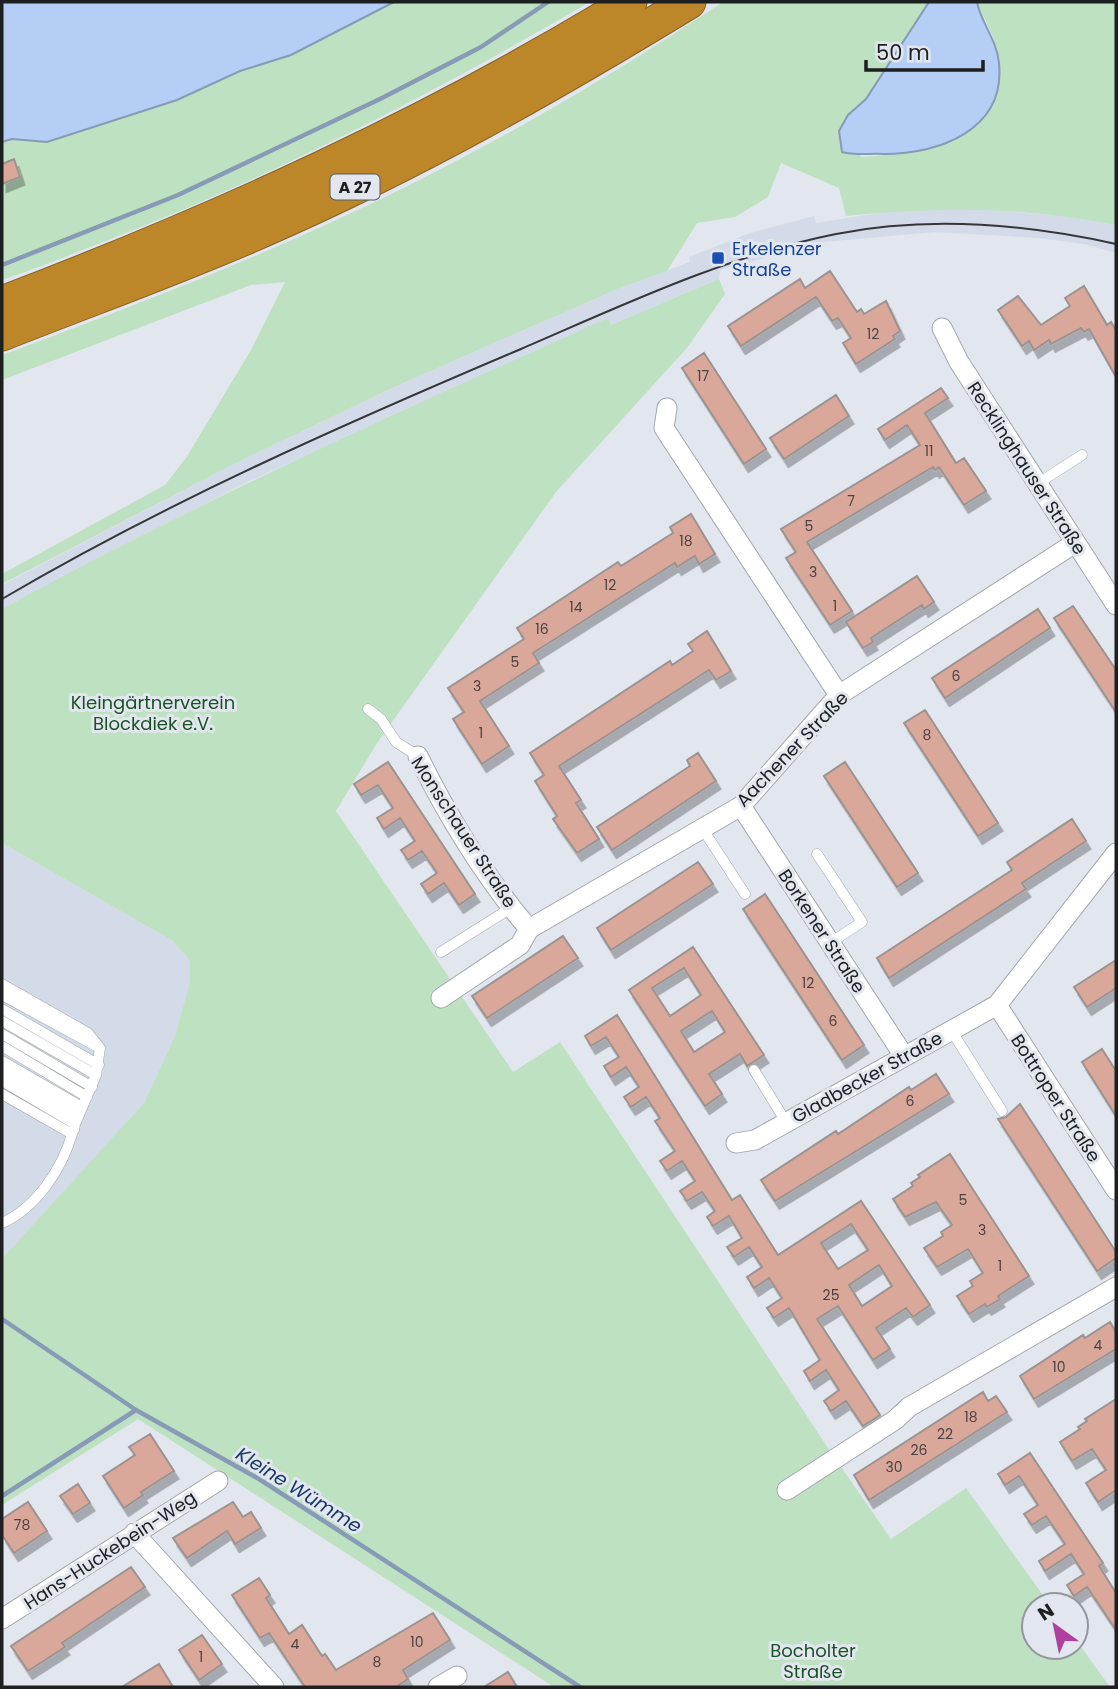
<svg xmlns="http://www.w3.org/2000/svg" width="1118" height="1689" font-family="Poppins,sans-serif">
<style>
.built{fill:#d3dbe9}
.green{fill:#bee1c2}
.water{fill:#b4cef6;stroke:#879ab6;stroke-width:2}
.lines{fill:none;stroke-linecap:round;stroke-linejoin:round}
.stream{stroke:#879ab6;stroke-width:4.5}
.building{fill:#daa89b;stroke:#9c9391;stroke-width:2;fill-rule:evenodd;filter:url(#shadow)}
.lane-casing{stroke:#a2a6ad;stroke-width:11}
.street-casing{stroke:#a2a6ad;stroke-width:21}
.highway-casing{stroke:#856226;stroke-width:35}
.lane{stroke:#fff;stroke-width:10}
.street{stroke:#fff;stroke-width:19}
.highway{stroke:#bd8628;stroke-width:33}
.tram{stroke:#343639;stroke-width:2}
.transit-dot{fill:#1a4fb4;stroke:#e2e6ee;stroke-width:2.5}
.labels{text-anchor:middle;dominant-baseline:central;stroke-width:6;stroke-linejoin:round;paint-order:stroke}
.number-label{font-size:14px;fill:#4c4140}
.shield{fill:#e2e6ee;stroke:#585b5e;stroke-width:2}
.shield-label{font-size:16px;font-weight:bold;fill:#1d1f21}
.transit-label{font-size:18px;fill:#164399;stroke:#e2e6ee;text-anchor:start}
.street-label{font-size:18px;fill:#1d1f21;stroke:#e2e6ee}
.park-label{font-size:18px;fill:#1a5227;stroke:#e2e6ee}
.water-label{font-size:19px;font-style:italic;fill:#183969;stroke:#e2e6ee}
</style>
<defs>
<filter id="shadow"><feDropShadow dx="4.5" dy="8" stdDeviation="0" flood-color="#0004"/></filter>
</defs>
<rect width="100%" height="100%" fill="#e2e6ee"/>
<path class="built" d="M903 209H978L1077 217 1116 225V253L1084 244 1039 238 935 232 823 242 720 270 719 279 611 325 607 319 245 483 2 609V585L238 462 394 387 622 287 690 262 689 257 750 233 814 216 816 223Z
M2 843 173 941 190 961V983L175 1036 144 1103 3 1260Z"/>
<path class="green" d="M2 2H590C439 90 284 171 121 235 81 250 42 267 2 280Z
M723 2H929L866 99 848 115 861 157 903 154 994 39 977 2H1116V225C1028 207 936 206 846 216L839 188 781 163 768 197 735 217 697 223 667 271 622 287 394 387 238 462 2 584V574L165 485 186 458 251 350 285 282 251 285 2 380V355C147 301 293 245 431 174 532 123 629 64 723 2Z
M719 279 725 294 686 349 556 492 377 743 336 811 513 1072 560 1042 828 1448 891 1539 966 1488 1050 1605H1034V1647H1076V1640L1110 1687H554L138 1419 2 1505V1259L144 1103 175 1036 190 982V961L173 941 2 843V609C199 501 403 410 608 318L611 325Z"/>
<path class="water" d="M2 2H394L291 55 240 71 177 100 47 142 12 139 2 142Z
M929 2H977C981 23 997 40 999 63 1006 130 939 154 884 154 868 153 858 156 842 152L839 131 848 115 866 99Z"/>
<g class="lines">
<path class="stream" d="M2 265 178 195 380 99 481 47 548 2
M2 1319 136 1410 259 1479 580 1687
M2 1496 136 1410"/>
</g>
<path class="building" d="M14 159 20 177 2 184V164Z
M830 271 857 312 861 309 864 314 886 301 900 331 893 336 895 339 856 364 843 343 851 338 838 318 832 321 816 297 741 346 728 326 800 279 805 288Z
M1084 286 1107 325 1111 322 1116 330V377L1089 329 1084 332 1081 328 1051 344 1049 340 1034 350 1029 341 1022 346 998 310 1018 296 1041 325 1070 306 1065 298Z
M704 353 766 449 744 464 682 368Z
M941 388 948 398 925 413 956 463 964 458 986 491 964 505 939 467 935 470 933 467 807 542 852 611 830 625 786 558 796 552 781 529 920 445 907 425 885 440 878 429Z
M836 395 849 416 784 459 770 438Z
M691 514 715 554 699 564 695 556 677 567 675 563 533 653 539 663 480 701 509 746 482 764 453 719 464 712 448 688 524 639 517 628 618 562 621 566 673 533 670 527Z
M917 576 934 602 924 609 922 605 871 638 873 642 863 648 846 622Z
M1073 606 1116 670V712L1054 618Z
M1038 609 1050 628 945 698 932 678Z
M707 631 731 671 716 680 709 670 559 766 581 800 576 803 599 839 577 853 553 819 557 816 535 781 544 775 530 753 670 661 672 665 693 651 688 644Z
M925 710 998 823 978 836 904 723Z
M698 753 716 781 612 850 597 827 690 766 687 760Z
M388 762 475 894 459 905 444 883 428 894 421 884 437 873 422 851 408 860 401 850 415 841 400 818 384 829 377 818 393 808 378 785 361 795 354 784Z
M845 762 918 873 897 887 824 776Z
M1072 819 1086 841 1022 883 1026 889 889 978 877 958 1012 870 1007 862Z
M698 862 713 884 611 950 597 928Z
M765 894 864 1045 842 1060 743 909Z
M563 936 578 958 487 1018 472 996Z
M693 947 764 1055 747 1066 740 1054 709 1074 722 1094 705 1106 629 990ZM684 968 701 995 670 1016 652 988ZM712 1011 725 1032 694 1052 681 1031Z
M1116 960V988L1087 1007 1074 987Z
M617 1015 732 1200 740 1195 778 1255 861 1201 930 1305 913 1317 906 1308 876 1328 890 1349 873 1360 838 1306 817 1319 880 1415 863 1426 846 1401 831 1411 824 1401 839 1390 826 1370 810 1381 804 1371 820 1360 789 1308 774 1318 767 1308 782 1298 769 1278 754 1288 747 1277 762 1267 749 1247 734 1257 727 1247 742 1238 729 1216 713 1226 707 1217 715 1211 702 1192 687 1201 680 1191 695 1181 682 1161 667 1171 660 1161 675 1151 655 1121 660 1118 646 1097 631 1107 624 1097 639 1087 626 1067 611 1077 604 1066 619 1057 606 1037 591 1046 585 1036ZM851 1224 868 1250 838 1269 821 1243ZM879 1265 892 1286 862 1306 849 1285Z
M1102 1049 1116 1071V1116L1082 1062Z
M936 1074 949 1094 775 1201 761 1180 836 1131 838 1134 909 1087 911 1090Z
M1020 1104 1116 1252V1258L1097 1271 998 1119 1006 1117Z
M950 1154 1029 1276 998 1296 1000 1299 987 1307 985 1304 969 1314 957 1296 973 1286 970 1281 983 1273 968 1249 937 1267 924 1248 943 1236 941 1232 952 1225 936 1202 905 1217 893 1199 913 1186 911 1183 920 1177 918 1175Z
M1110 1322 1116 1332V1349L1034 1399 1020 1376 1083 1335 1085 1338Z
M983 1392 988 1401 996 1396 1007 1412 869 1500 854 1475Z
M1116 1399V1490L1098 1502 1086 1483 1106 1470 1092 1449 1072 1461 1060 1442 1080 1429 1078 1427 1087 1421 1085 1419Z
M150 1434 174 1471 141 1492 143 1495 124 1508 103 1476 135 1455 129 1447Z
M1030 1453 1103 1563 1099 1566 1116 1593V1630L1087 1587 1074 1596 1067 1585 1084 1574 1071 1554 1045 1571 1039 1561 1065 1544 1046 1516 1032 1525 1024 1514 1038 1505 1019 1476 1005 1485 998 1474Z
M78 1484 90 1503 73 1514 60 1496Z
M28 1502 47 1531 14 1553 2 1535V1519Z
M233 1502 243 1517 251 1512 261 1528 235 1544 227 1531 187 1558 173 1538Z
M131 1567 145 1587 62 1643 65 1647 28 1671 11 1646Z
M259 1578 270 1595 266 1598 289 1634 302 1625 322 1656 325 1654 336 1670 433 1613 450 1640 403 1670 408 1679 396 1687H305L269 1633 260 1638 232 1595Z
M202 1635 222 1664 199 1680 179 1650Z
M159 1664 173 1687H122Z
M508 1672 517 1687H484Z"/>
<g class="lines">
<defs>
<path id="lane" d="M1037 484 1082 455
M368 709 381 719 396 742 418 756
M702 828 745 894
M817 854 862 922 830 943
M441 952 511 908
M2 984 88 1033 100 1048 96 1075 75 1124
M2 995 96 1046
M2 1009 99 1065
M2 1021 96 1075
M951 1030 1002 1111
M2 1034 92 1087
M2 1046 87 1097
M2 1061 82 1107
M754 1070 786 1122
M2 1072 78 1116
M2 1081 75 1124 74 1130
M2 1094 72 1134C62 1169 36 1208 2 1223"/>
<path id="street" d="M942 328 959 362 1116 605
M667 408 664 428 839 695
M418 756C448 817 485 877 529 929
M741 806 904 1056
M441 998 520 945 529 929 741 806 839 695 1075 543
M997 1005 1116 1190
M736 1143 755 1140 997 1005 1116 853
M787 1490 895 1420 909 1407 1116 1287
M134 1533 274 1687
M2 1619 218 1481
M438 1687 457 1676"/>
<path id="highway" d="M2 303C220 220 431 124 630 2
M2 334C90 299 181 267 268 228 414 164 553 85 689 2"/>
</defs>
<use href="#lane" class="lane-casing"/>
<use href="#street" class="street-casing"/>
<use href="#highway" class="highway-casing"/>
<use href="#lane" class="lane"/>
<use href="#street" class="street"/>
<use href="#highway" class="highway"/>
<path class="tram" d="M2 599C167 502 344 424 521 349 623 305 726 256 836 234 928 216 1026 224 1116 244"/>
</g>
<rect class="transit-dot" x="711" y="251" width="14" height="14" rx="3.5"/>
<g class="labels">
<g class="number-label">
<text x="873" y="334">12</text>
<text x="703" y="376">17</text>
<text x="929" y="451">11</text>
<text x="851" y="501">7</text>
<text x="809" y="526">5</text>
<text x="686" y="541">18</text>
<text x="813" y="572">3</text>
<text x="610" y="585">12</text>
<text x="835" y="606">1</text>
<text x="576" y="607">14</text>
<text x="542" y="629">16</text>
<text x="515" y="662">5</text>
<text x="956" y="676">6</text>
<text x="477" y="686">3</text>
<text x="481" y="733">1</text>
<text x="927" y="735">8</text>
<text x="808" y="983">12</text>
<text x="833" y="1021">6</text>
<text x="910" y="1101">6</text>
<text x="963" y="1200">5</text>
<text x="982" y="1230">3</text>
<text x="1000" y="1266">1</text>
<text x="831" y="1295">25</text>
<text x="1098" y="1345">4</text>
<text x="1059" y="1367">10</text>
<text x="971" y="1417">18</text>
<text x="945" y="1434">22</text>
<text x="919" y="1450">26</text>
<text x="894" y="1467">30</text>
<text x="22" y="1525">78</text>
<text x="417" y="1642">10</text>
<text x="295" y="1644">4</text>
<text x="201" y="1657">1</text>
<text x="377" y="1662">8</text>
</g>
<rect class="shield" x="330.5" y="174.5" width="49" height="25" rx="5"/>
<g class="shield-label">
<text x="355" y="187">A 27</text>
</g>
<g class="transit-label">
<text x="732" y="248">Erkelenzer<tspan x="732" dy="21">Straße</tspan></text>
</g>
<g class="street-label">
<text transform="translate(1027 468) rotate(57)">Recklinghauser Straße</text>
<text transform="translate(792 749) rotate(-46)">Aachener Straße</text>
<text transform="translate(464 832) rotate(57)">Monschauer Straße</text>
<text transform="translate(822 931) rotate(57)">Borkener Straße</text>
<text transform="translate(867 1077) rotate(-29)">Gladbecker Straße</text>
<text transform="translate(1056 1098) rotate(57)">Bottroper Straße</text>
<text transform="translate(110 1550) rotate(-33)">Hans-Huckebein-Weg</text>
</g>
<g class="park-label">
<text x="153" y="702">Kleingärtnerverein<tspan x="153" dy="21">Blockdiek e.V.</tspan></text>
<text x="813" y="1650">Bocholter<tspan x="813" dy="21">Straße</tspan></text>
</g>
<g class="water-label">
<text transform="translate(299 1490) rotate(32)">Kleine Wümme</text>
</g>
</g>
<rect width="1118" height="1689" fill="none" stroke="#1d1f21" stroke-width="7"/>
<g transform="translate(1055 1626) rotate(327)"><circle r="33" fill="#e2e6ee" stroke="#93969c" stroke-width="2"/>
<path d="M0-5L12 26L0 18L-12 26Z" fill="#ae409e"/>
<text y="-10" font-size="19" font-weight="bold" text-anchor="middle" fill="#1d1f21">N</text>
</g>
<path d="M866 60v10h117v-10" fill="none" stroke="#1d1f21" stroke-width="3.5"/>
<text x="876" y="60" font-size="21" fill="#1d1f21" stroke="#e2e6ee" stroke-width="5" paint-order="stroke">50 m</text>
</svg>
